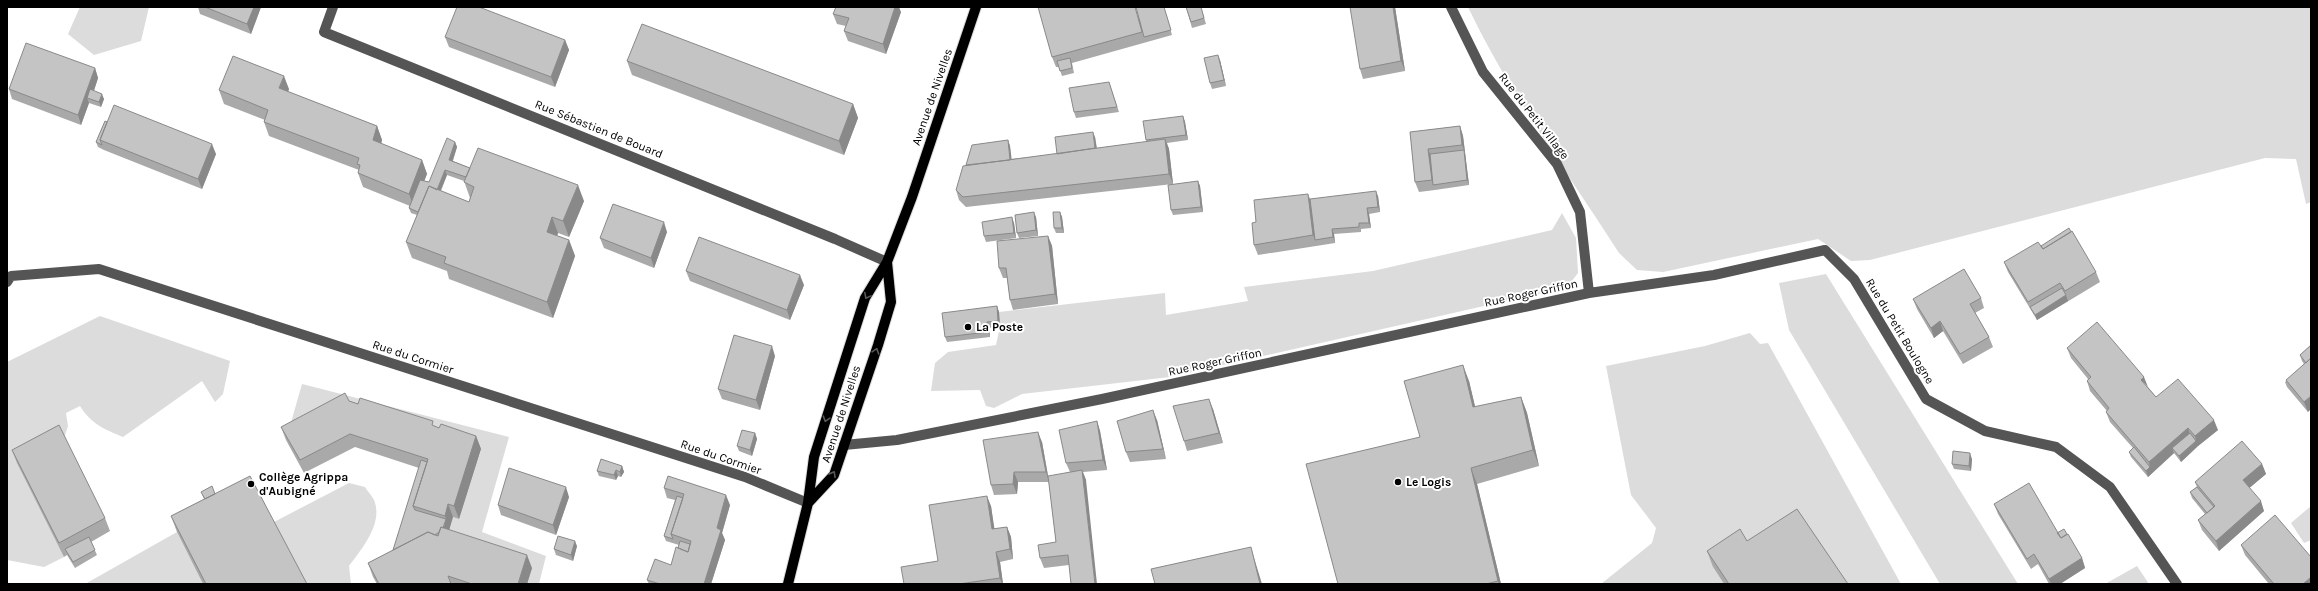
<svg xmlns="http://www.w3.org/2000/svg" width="2318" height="591" font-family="Karla,sans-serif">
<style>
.green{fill:#dcdcdc}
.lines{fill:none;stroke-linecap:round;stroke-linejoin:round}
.major-casing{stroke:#dbdbdb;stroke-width:12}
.minor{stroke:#555;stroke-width:10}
.major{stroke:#000;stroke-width:10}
.wall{fill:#a9a9a9;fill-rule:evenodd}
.shaded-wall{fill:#898989}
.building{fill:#c4c4c4;stroke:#898989}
.oneway{stroke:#595959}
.poi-dot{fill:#000;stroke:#fff;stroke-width:1.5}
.labels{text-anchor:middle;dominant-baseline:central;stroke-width:4;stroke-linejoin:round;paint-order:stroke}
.street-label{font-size:12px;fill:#000;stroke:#fff}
.poi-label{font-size:12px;font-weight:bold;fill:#000;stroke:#fff;text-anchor:start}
</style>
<rect width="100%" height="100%" fill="#fff"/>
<path class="green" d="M80 7H149L141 41 94 55 68 34Z
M1468 7H2311V202L2306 204 2296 159 2265 158 1870 260 1851 261 1818 239 1663 272 1637 270 1619 253C1567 172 1509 93 1468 7Z
M1562 213 1576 238 1578 273 1565 290 1537 294 1170 377 1022 394 994 408 986 406 980 390 931 391 935 363 948 352 996 345 1000 326 999 312 1165 293 1166 315 1248 301 1244 287 1373 271 1552 230Z
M1826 274 2018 584H1940L1789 330 1779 283Z
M100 316 230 361 223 394 215 402 202 381 123 437C104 429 91 424 80 406L66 413 68 426 64 438V557L44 567 7 560V362Z
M1750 333 1760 344 1768 343 1901 584H1843L1745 545 1713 567 1724 584H1601L1652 543 1656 528 1631 495 1606 366 1705 346Z
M302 384 509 437 482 532 546 556 539 584H527L446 541 453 517 459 519 481 450 286 440Z
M349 483 365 487C368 492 374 498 375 503 382 525 361 550 349 566L351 584H304L272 523Z
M2311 506V540L2304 543 2291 523Z
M177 532 203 584H85Z
M2137 566 2149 584H2105Z"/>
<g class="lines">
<defs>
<path id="major" d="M808 503 834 475 878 345 891 302 887 262
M788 584 808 503 814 457 865 298 887 262 912 197 976 7"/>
</defs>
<use href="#major" class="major-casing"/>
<path class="minor" d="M333 7 324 32 835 239 887 262
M1451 7 1483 72 1557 164 1580 212 1589 293
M7 282 11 276 99 269 745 477 808 503
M844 445 897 440 1102 399 1589 293 1714 275 1825 250 1854 279 1926 399 1985 431 2056 447 2110 487 2177 584"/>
<use href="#major" class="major"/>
</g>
<path class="wall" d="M198 7H261L251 34 200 14Z
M1164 7 1172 35 1072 63 1074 73 1062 76 1059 67H1056L1052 57Z
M1186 7H1201L1206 24 1192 28Z
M1395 7 1405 71 1363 79 1360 69Z
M901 12 886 54 848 41 844 31 846 26 837 24 833 14Z
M445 37 565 40 569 50 555 87 449 47Z
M1220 60 1226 86 1212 89 1210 83Z
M627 61 853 104 858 118 844 155 632 75Z
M95 68 98 78 94 91 104 99 101 107 89 103 81 125 12 99 9 89Z
M1109 82 1119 112 1076 118 1074 112Z
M289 89 288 92 377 126 382 140 381 144 422 160 427 174 424 181 429 182 455 142 457 147 453 161 470 168 584 201 569 237 558 233 557 236 569 240 575 256 553 318 449 279 447 271 412 258 406 242 417 215 411 213 409 208 410 206 363 187 358 173 359 170 269 136 264 122 265 120 224 104 219 90ZM447 175 464 181 470 198 469 202 441 191Z
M1183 116 1185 122 1188 140 1167 143 1169 149 1173 184 966 207 959 200 956 190 966 165 1008 140 1010 146 1011 159 1057 154 1095 137 1097 148 1147 142 1146 140Z
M105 121 216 154 202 189 104 150 98 147 96 142Z
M1460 126 1463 136 1469 185 1435 190 1419 192 1415 182 1410 132Z
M1198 181 1200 186 1203 212 1173 215 1171 210Z
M1378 196 1380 212 1369 214 1371 228 1361 229V232L1334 234 1335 243 1258 255 1254 245 1256 222 1310 199Z
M1060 212 1062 217 1064 233H1056L1054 228Z
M1036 217 1038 236 1019 238 1017 233Z
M1014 223 1016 238 986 242 984 236Z
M667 232 654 268 604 248 600 238Z
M1048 236 1052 246 1058 304 1013 310 1010 300 1007 278H1003L999 268Z
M2041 246 2096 272 2100 282 2037 320 2008 272 2004 262Z
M686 271 804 285 790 320 690 281Z
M1981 298 1984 308 1975 313 1989 337 1993 347 1963 364 1943 331 1934 338 1917 309 1913 299Z
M997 306 999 312 1000 326 989 328 990 337 947 342 945 337Z
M2311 345 2308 412 2287 387 2285 382 2304 364 2302 361 2300 355Z
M2067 348 2148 387 2156 397 2218 430 2198 446 2181 462 2174 453 2148 477 2131 457 2129 452 2133 448 2110 422 2106 412 2107 411 2090 391 2087 381 2088 379 2071 358Z
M775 356 760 410 722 399 718 389Z
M1469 381 1475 407 1521 397 1527 413 1539 466 1477 484 1501 584H1338L1420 437Z
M349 401 439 428 476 436 481 449 459 519 453 517 449 530 532 568 527 584H377L373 577 368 563 393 550 419 468 355 447 304 473 286 440 281 427Z
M1213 409 1223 443 1187 451 1184 441Z
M1157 420 1166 459 1130 462 1126 452Z
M1097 421 1100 431 1107 470 1083 472 1086 480 1069 565 1044 568 1040 558 1056 542 1049 482H1018L1017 494 994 495 991 485 1042 442 1049 481 1070 472 1066 463Z
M755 433 757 439 752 456 739 451 737 446Z
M12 450 105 518 110 531 91 542 97 555 75 568 67 555 64 557 17 463Z
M1972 459 1971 471 1954 469 1952 464Z
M2262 464 2266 474 2249 488 2264 511 2219 551 2202 530 2198 520 2205 514 2192 498 2190 492 2197 487 2195 482Z
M622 466 624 472 621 477 618 476 616 480 599 476 597 471Z
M664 488 730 505 722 533 725 540 711 584H649L647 580 671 565 679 545 666 541 664 536 675 500 667 498Z
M201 492 215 494 307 584H203L177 532 171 516 204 499Z
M569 497 556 535 501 515 498 505Z
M1994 504 2057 532 2082 558 2085 568 2060 584H2049L2038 564 2031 569 1998 514Z
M991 506 994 529 1007 527 1011 537 1013 559 1000 562 1003 584H904L938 561Z
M1747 541 1848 584H1724L1713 567 1707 551Z
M2241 545 2311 584H2269L2245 555Z
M577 546 573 561 556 555 554 549Z"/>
<path class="shaded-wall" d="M254 7H261L251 34 247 24Z
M895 7H899L901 12 886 54 883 44Z
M1393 7H1395L1405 71 1401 61Z
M565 40 569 50 555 87 551 77Z
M1218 55 1220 60 1226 86 1224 80Z
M95 68 98 78 91 99 87 98 89 103 81 125 78 115Z
M284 76 289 89 284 102 279 88Z
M102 94 104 99 101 107 99 102Z
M853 104 858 118 844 155 839 141Z
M1183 116 1185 122 1188 140 1186 135Z
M377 126 382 140 378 154 373 140Z
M1460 126 1463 136 1469 185 1467 180 1464 150 1462 145Z
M1093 132 1095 137 1098 159 1096 153Z
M1165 139 1169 149 1173 184 1169 174Z
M1008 140 1010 146 1013 170 1011 165Z
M455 142 457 147 451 165 449 160Z
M212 144 216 154 202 189 198 179Z
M1428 149 1432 159 1433 185 1432 180Z
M422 160 427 174 414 207 409 194Z
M445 170 447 175 436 201 435 196Z
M1198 181 1200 186 1203 212 1201 207Z
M578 185 584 201 569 237 563 221Z
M1376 191 1378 196 1380 212 1378 207Z
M1308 194 1312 204 1315 240 1317 245 1313 235Z
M1367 208 1369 214 1371 228 1369 223Z
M1034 212 1036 217 1038 236 1036 230Z
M1060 212 1062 217 1064 233 1062 228Z
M552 217 558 233 553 248 547 232Z
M1012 217 1014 223 1016 238 1014 233Z
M664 222 667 232 654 268 651 258Z
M1332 229 1334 234 1335 243 1333 237Z
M1048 236 1052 246 1058 304 1055 294Z
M569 240 575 256 553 318 547 302Z
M800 275 804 285 790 320 787 310Z
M2066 295 2068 301 2037 320 2035 315Z
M997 306 999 312 1000 326 998 321Z
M1940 321 1943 331 1934 338 1931 328Z
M987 322 989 328 990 337 988 332Z
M772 346 775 356 760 410 756 400Z
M1463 365 1469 381 1479 423 1473 407Z
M2144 377 2148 387 2141 380Z
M2311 396V409L2308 412 2304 402Z
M1521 397 1527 413 1539 466 1533 450Z
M1209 399 1213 409 1223 443 1219 433Z
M1153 410 1157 420 1166 459 1163 449Z
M2214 420 2218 430 2198 446 2181 462 2179 456 2196 441 2195 436Z
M1097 421 1100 431 1107 470 1103 460Z
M2188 428 2191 438 2172 448 2174 453 2148 477 2146 471 2150 467 2149 462Z
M1038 432 1042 442 1049 482 1046 472Z
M755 433 757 439 752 456 750 450Z
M476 436 481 449 459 519 454 506Z
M1970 453 1972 459 1971 471 1969 466Z
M2262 464 2266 474 2247 490 2243 480Z
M622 466 624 472 621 477 620 472Z
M1471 468 1477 484 1501 584H1499L1498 581Z
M616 470 618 476 616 480 614 475Z
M1082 470 1086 480 1097 584H1095Z
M1014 472 1018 482 1017 494 1013 484Z
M566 487 569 497 556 535 553 525Z
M726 495 730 505 722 533 725 540 711 584H704L717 528Z
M987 496 991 506 996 539 992 529Z
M2261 501 2264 511 2219 551 2216 541Z
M448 504 453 517 446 541 443 531 446 519 445 516Z
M1007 527 1011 537 1013 559 1010 549Z
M575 541 577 546 573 561 571 555Z
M1251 547 1255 561 1262 584H1260Z
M996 552 1000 562 1003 584H1002L1000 578Z
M527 555 532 568 527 584H518Z
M2082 558 2085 568 2060 584H2051L2049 579Z
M2311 577V584H2303Z"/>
<path class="building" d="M205 7H254L247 24Z
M457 7H479L565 40 551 77 445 37Z
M836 7H895L883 44 844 31 849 18 833 14Z
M1038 7H1135L1142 32 1052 57Z
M1136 7H1164L1171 30 1144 37Z
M1186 7H1201L1204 18 1191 22Z
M1350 7H1393L1401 61 1360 69Z
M642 24 853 104 839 141 627 61Z
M26 43 95 68 78 115 9 89Z
M1218 55 1224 80 1210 83 1204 58Z
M233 56 284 76 279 88 377 126 373 140 422 160 409 194 358 173 360 165 357 164 359 158 264 122 268 110 219 90Z
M1070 58 1072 68 1060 71 1057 61Z
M1109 82 1117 107 1074 112 1069 88Z
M90 89 102 94 99 102 87 98Z
M114 105 212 144 198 179 100 140Z
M1183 116 1186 135 1146 140 1143 121Z
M105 121 107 122 100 140 102 145 96 142Z
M1460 126 1462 145 1428 149 1432 180 1415 182 1410 132Z
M1093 132 1095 148 1057 154 1055 137Z
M447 138 455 142 449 160 470 168 466 177 445 170 437 190 429 186 418 212 409 208 420 180 429 182Z
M1165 139 1169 174 963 197 956 190 963 166Z
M1008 140 1010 160 966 165 972 145Z
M478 148 578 185 563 221 552 217 547 232 569 240 547 302 444 263 446 257 406 242 429 186 469 202 474 187 464 182Z
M1464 150 1467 180 1433 185 1430 154Z
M1198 181 1201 207 1171 210 1168 185Z
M1376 191 1378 207 1367 208 1369 223H1359V227L1332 229 1333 237 1315 240 1310 199Z
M1308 194 1313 235 1254 245 1252 223 1256 222 1254 200Z
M613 204 664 222 651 258 600 238Z
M1034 212 1036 230 1017 233 1015 215Z
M1053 212H1060L1062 228H1054Z
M1012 217 1014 233 984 236 982 222Z
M2069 228 2071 232 2043 249 2041 246Z
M2072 231 2096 272 2065 291 2060 283 2028 302 2004 262 2038 242 2043 249Z
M1048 236 1055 294 1010 300 1006 268H999L997 241Z
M699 237 800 275 787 310 686 271Z
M1964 269 1981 298 1970 304 1989 337 1960 354 1940 321 1931 328 1913 299Z
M2062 288 2066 295 2035 315 2030 307Z
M997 306 998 321 987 322 988 332 945 337 942 313Z
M2097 322 2144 377 2141 380 2156 397 2178 379 2214 420 2195 436 2188 428 2149 462 2106 412 2109 408 2087 381 2091 377 2067 348Z
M734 335 772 346 756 400 718 389Z
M2311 345V358L2306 363 2300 355Z
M2311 358V396L2304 402 2286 380Z
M1463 365 1473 407 1521 397 1533 450 1471 468 1498 581 1486 584H1338L1306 464 1420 437 1404 381Z
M345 393 349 401 358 404 360 398 433 421 432 425 439 428 441 424 476 436 454 506 448 504 445 516 413 506 428 459 350 434 300 460 281 427Z
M1209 399 1219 433 1184 441 1173 406Z
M1153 410 1163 449 1126 452 1117 421Z
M1097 421 1103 460 1066 463 1059 430Z
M59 425 105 518 59 543 12 450Z
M742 430 755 433 750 450 737 446Z
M1038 432 1046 472H1014L1013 484 991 485 983 440Z
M2190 433 2196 441 2179 456 2172 448Z
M2242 441 2262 464 2243 480 2261 501 2216 541 2198 520 2215 506 2195 482Z
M2134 447 2150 467 2146 471 2129 452Z
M1953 451 1970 453 1969 466 1952 464Z
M601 459 622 466 620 472 616 470 614 475 597 471Z
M421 460 427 462 413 506 415 510 446 519 443 528 441 527 439 532 435 535 428 532 393 550Z
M509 468 566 487 553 525 498 505Z
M1082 470 1095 584H1071L1068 555 1040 558 1038 545 1056 542 1048 476Z
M250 476 307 584H206L171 516Z
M668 476 726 495 717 528 721 530 704 584H660L647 580 655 559 671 565 676 547 688 552 691 541 671 534 684 494 664 488Z
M2029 483 2061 538 2068 534 2082 558 2049 579 2034 554 2027 559 1994 504Z
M212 486 215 494 205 499 201 492Z
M2197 487 2214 507 2207 513 2190 492Z
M677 496 683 498 671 534 673 539 664 536Z
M987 496 992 529 1007 527 1010 549 996 552 1000 578 959 584H904L901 567 938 561 929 505Z
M1797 509 1848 584H1729L1707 551 1740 529 1747 541Z
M2275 515 2311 557V577L2303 584H2274L2241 545Z
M441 527 527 555 518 584H472L448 576 451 584H379L368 563 428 532 438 536Z
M2064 529 2067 534 2061 538 2057 533Z
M558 536 575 541 571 555 554 549Z
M89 537 95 550 73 562 65 549Z
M680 541 690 544 688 552 678 548Z
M1251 547 1260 584H1155L1151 569Z"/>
<defs><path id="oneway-chevron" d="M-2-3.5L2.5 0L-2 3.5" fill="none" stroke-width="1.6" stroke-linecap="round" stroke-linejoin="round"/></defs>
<g class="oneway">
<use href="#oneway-chevron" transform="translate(867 296) rotate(118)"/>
<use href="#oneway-chevron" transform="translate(876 351) rotate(-72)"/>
<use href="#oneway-chevron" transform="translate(826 419) rotate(108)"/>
<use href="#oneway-chevron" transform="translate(833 474) rotate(-61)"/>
</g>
<g class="poi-dot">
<circle cx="968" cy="327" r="4"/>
<circle cx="1398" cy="482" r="4"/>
<circle cx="251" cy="484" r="4"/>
</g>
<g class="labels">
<g class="street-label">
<text transform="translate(932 97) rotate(-71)">Avenue de Nivelles</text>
<text transform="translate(1534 116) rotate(52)">Rue du Petit Village</text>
<text transform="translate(599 129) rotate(22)">Rue Sébastien de Bouard</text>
<text transform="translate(1531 293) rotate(-12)">Rue Roger Griffon</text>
<text transform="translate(1900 331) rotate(59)">Rue du Petit Boulogne</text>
<text transform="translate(413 357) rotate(18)">Rue du Cormier</text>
<text transform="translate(1215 362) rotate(-12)">Rue Roger Griffon</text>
<text transform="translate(841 414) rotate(-72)">Avenue de Nivelles</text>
<text transform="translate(721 457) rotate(19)">Rue du Cormier</text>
</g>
<g class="poi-label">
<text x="976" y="327">La Poste</text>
<text x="259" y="477">Collège Agrippa<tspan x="259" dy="14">d'Aubigné</tspan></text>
<text x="1406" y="482">Le Logis</text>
</g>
</g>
<rect width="2318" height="591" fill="none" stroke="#000000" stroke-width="16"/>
</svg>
